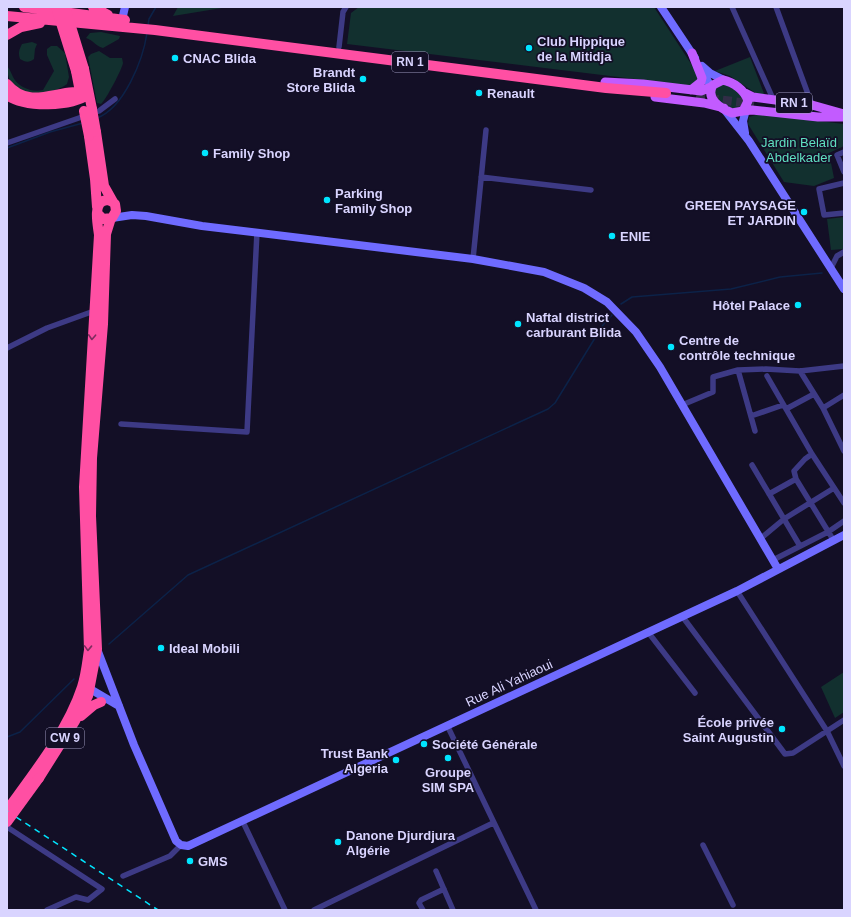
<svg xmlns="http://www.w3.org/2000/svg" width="851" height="917" font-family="Arial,sans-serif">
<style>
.green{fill:#12302f}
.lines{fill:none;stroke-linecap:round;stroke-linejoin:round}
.stream{stroke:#0c2248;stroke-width:1.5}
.primary-tunnel{stroke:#312d47;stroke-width:9;stroke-dasharray:9 4.5;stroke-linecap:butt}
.street{stroke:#3d3a85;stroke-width:5.5}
.secondary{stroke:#6f6bff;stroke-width:8}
.primary{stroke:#c25bff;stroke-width:9}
.highway{stroke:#ff4fa3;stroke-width:10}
.rail{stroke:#00e5ff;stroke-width:1.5;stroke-dasharray:6 5;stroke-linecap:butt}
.highway-bridge{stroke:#ff4fa3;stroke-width:10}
.oneway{stroke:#7d2c5e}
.poi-dot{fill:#00e5ff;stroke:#130f26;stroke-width:1.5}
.labels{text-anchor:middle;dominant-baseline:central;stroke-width:3.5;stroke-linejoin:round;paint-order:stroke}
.shield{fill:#130f26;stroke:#9e99be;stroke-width:1}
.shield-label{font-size:12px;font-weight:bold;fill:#d9d4ff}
.poi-label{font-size:13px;font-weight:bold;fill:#d9d4ff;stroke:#130f26;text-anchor:start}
.park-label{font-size:13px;fill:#5fe0c0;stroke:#130f26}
.street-label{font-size:13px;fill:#d9d4ff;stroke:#130f26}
</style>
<rect width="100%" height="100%" fill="#130f26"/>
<path class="green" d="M178 7H228L173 16Z
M359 7H654L697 73 699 79 692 86 347 44 351 13Z
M101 32 120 36 119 39 103 48C97 47 93 40 86 38L90 33Z
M32 42 37 44 35 49 34 59C29 63 25 62 20 59 18 53 19 50 22 44Z
M51 46H57L65 53 69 77 67 84C46 99 7 99 7 66 10 69 11 73 13 77 18 87 32 93 43 90L54 71 47 55V49Z
M99 51 110 58H122L123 63C122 69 106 100 101 104L97 103 88 57 91 54Z
M750 57 765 96 757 94 730 76 715 71Z
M725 84 740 92 744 98 743 107 737 110 717 102 713 92 715 88Z
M759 114 844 124V146L829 153 834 178 814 186 784 182 748 124 749 117Z
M844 217V249L831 250 827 219Z
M844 672V712L835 718 821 687Z"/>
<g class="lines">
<path class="stream" d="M148 25 149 19 156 7
M97 118C124 108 143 60 147 33
M7 148 50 132 83 123
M621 304 632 297 731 289 780 277 822 273
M109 644 188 575 548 409 555 403 603 325 612 315
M7 737 20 732 74 679"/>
<path class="primary-tunnel" d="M696 97 754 104"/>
<path class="street" d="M732 7 774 101
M776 7 812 105
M339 47 343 12 346 7
M7 143 99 111 115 99
M844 152 837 155 844 172
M481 177 591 190
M844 183 819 189 824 215 844 213
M473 259 486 130
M831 268 837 256 844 252
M7 348 47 328 94 311
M738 370 755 431
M800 371 823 408 844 451
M767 376 812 454 844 503
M682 405 713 392V377L738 370 766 369 800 371 844 366
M823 408 844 395
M786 409 814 394
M751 416 783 405
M121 424 247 432 257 232
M812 454 805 459 794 471 796 479 834 541
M752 465 800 546
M769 494 796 479
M760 539 784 519 834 488
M773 560 828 532 844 521
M737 591 827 731 844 766
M682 616 785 754 793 753 844 720
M648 632 695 693
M447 725 536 910
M243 822 285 910
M7 827 102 889 88 900 76 897 47 910
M703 845 733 905
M436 871 453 910
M123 876 170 856 181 845
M314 910 493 823
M423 910 419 903 421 900 444 889"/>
<path class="secondary" d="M661 7 695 58
M122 20 125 7
M702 66 710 73 726 81
M701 68 711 87
M724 109 749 141 844 289
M745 133 743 121 747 106
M112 218 132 215 146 216 202 226 473 259 544 272 584 288 607 302 636 332 660 367 778 569
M97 649 134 745 176 841 181 845 188 846 737 591 844 535
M85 686 119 706"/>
<path class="primary" d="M723 80C733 82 745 90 748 101L743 111 732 113C720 108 705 99 713 85Z
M605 82 643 84 701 91 711 87
M691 90 701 82 702 78 692 53
M745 93 753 97 812 105 844 114
M655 97 704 103 724 108
M743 111 752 110 818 117H844"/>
<path class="highway" d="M24 7 125 20
M93 7 108 15
M7 16 155 30 606 88 666 93
M7 35 21 27 40 23
M84 69 92 109
M76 71 81 97
M7 84C31 113 62 85 89 94
M7 95C26 108 71 107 89 94
M96 132 104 186 113 202
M89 136 95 179 97 207
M81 716 94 705 101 702
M39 778 75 721 88 696 97 649 91 516 92 458 103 324 106 234 111 218
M7 810C34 773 68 730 82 687 86 675 87 663 89 650L84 487 99 235C98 226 93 205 103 201 108 199 111 201 115 204L116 211 112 218 103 219 98 214"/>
<path class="rail" d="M7 811 158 910"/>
<path class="highway-bridge" d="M56 7 76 71
M65 7 84 69
M92 109 96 132
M84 111 89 136
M7 822 39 778"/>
</g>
<defs><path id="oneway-chevron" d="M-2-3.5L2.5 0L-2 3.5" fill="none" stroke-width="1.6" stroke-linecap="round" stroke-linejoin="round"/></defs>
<g class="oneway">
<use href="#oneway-chevron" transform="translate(92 337) rotate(93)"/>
<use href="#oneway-chevron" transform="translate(88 648) rotate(92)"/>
</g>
<g class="poi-dot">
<circle cx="529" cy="48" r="4"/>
<circle cx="175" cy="58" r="4"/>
<circle cx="363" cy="79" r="4"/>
<circle cx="479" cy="93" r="4"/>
<circle cx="205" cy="153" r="4"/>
<circle cx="327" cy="200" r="4"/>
<circle cx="804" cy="212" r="4"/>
<circle cx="612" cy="236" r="4"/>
<circle cx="798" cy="305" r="4"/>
<circle cx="518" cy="324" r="4"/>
<circle cx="671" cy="347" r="4"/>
<circle cx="161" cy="648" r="4"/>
<circle cx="782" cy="729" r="4"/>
<circle cx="424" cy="744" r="4"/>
<circle cx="448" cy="758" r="4"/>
<circle cx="396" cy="760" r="4"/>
<circle cx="338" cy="842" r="4"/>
<circle cx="190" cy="861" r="4"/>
</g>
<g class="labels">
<g class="shield">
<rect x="392" y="52" width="36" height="20" rx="3"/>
<rect x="776" y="93" width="36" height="20" rx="3"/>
<rect x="46" y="728" width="38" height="20" rx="3"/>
</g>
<g class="shield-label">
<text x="410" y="62">RN 1</text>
<text x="794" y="103">RN 1</text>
<text x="65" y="738">CW 9</text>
</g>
<g class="poi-label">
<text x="537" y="41">Club Hippique<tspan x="537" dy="15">de la Mitidja</tspan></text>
<text x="183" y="58">CNAC Blida</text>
<text x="355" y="72" text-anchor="end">Brandt<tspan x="355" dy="15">Store Blida</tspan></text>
<text x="487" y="93">Renault</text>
<text x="213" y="153">Family Shop</text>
<text x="335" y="193">Parking<tspan x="335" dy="15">Family Shop</tspan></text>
<text x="796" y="205" text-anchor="end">GREEN PAYSAGE<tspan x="796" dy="15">ET JARDIN</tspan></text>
<text x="620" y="236">ENIE</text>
<text x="790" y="305" text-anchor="end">Hôtel Palace</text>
<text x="526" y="317">Naftal district<tspan x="526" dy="15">carburant Blida</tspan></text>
<text x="679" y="340">Centre de<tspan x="679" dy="15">contrôle technique</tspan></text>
<text x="169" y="648">Ideal Mobili</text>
<text x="774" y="722" text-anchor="end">École privée<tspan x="774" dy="15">Saint Augustin</tspan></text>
<text x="432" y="744">Société Générale</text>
<text x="388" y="753" text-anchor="end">Trust Bank<tspan x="388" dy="15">Algeria</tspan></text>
<text x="448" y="772" text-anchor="middle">Groupe<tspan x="448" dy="15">SIM SPA</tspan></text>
<text x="346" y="835">Danone Djurdjura<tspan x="346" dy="15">Algérie</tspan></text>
<text x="198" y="861">GMS</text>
</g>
<g class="park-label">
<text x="799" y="142">Jardin Belaïd<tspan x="799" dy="15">Abdelkader</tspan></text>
</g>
<g class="street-label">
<text transform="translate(509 683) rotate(-25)">Rue Ali Yahiaoui</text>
</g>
</g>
<rect width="851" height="917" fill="none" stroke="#d9d4ff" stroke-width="16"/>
</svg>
